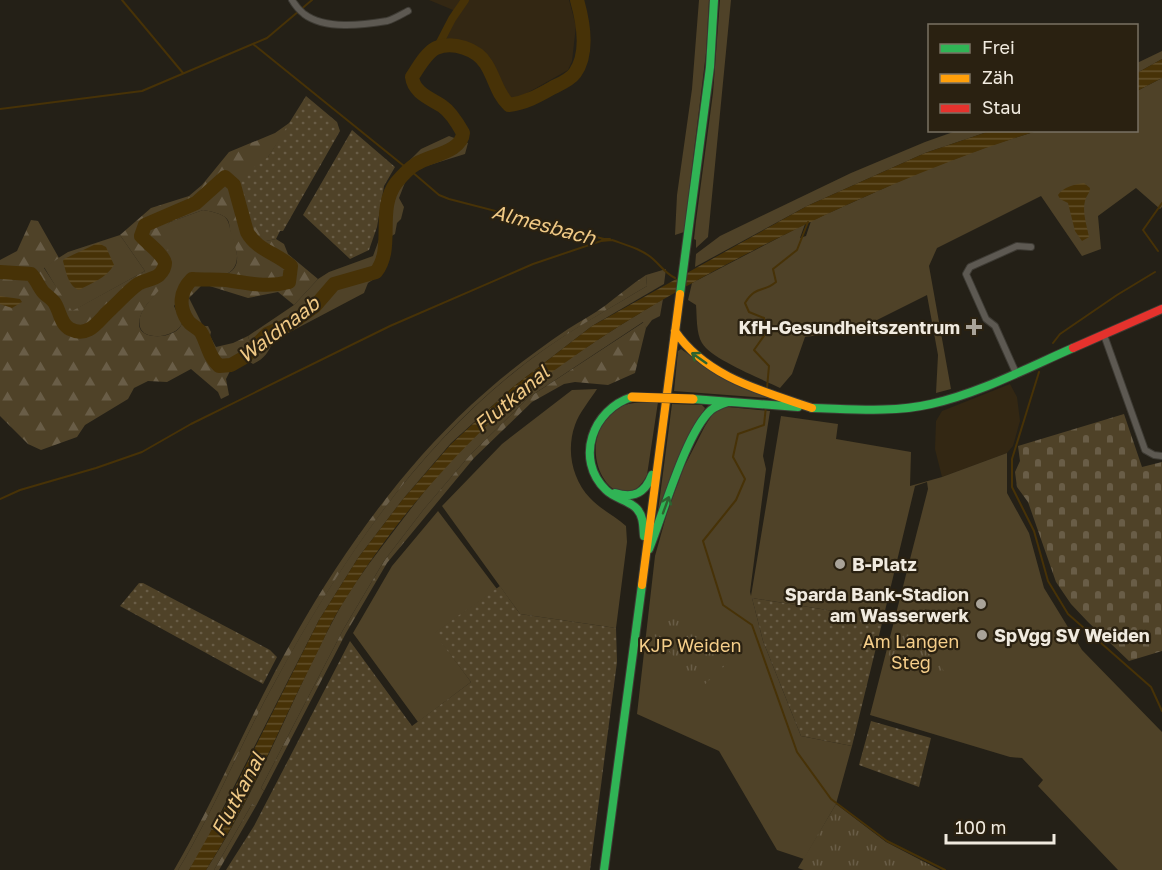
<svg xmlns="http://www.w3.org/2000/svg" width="1162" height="870" font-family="'Golos Text',sans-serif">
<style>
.built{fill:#332713}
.grass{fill:#4f4228}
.forest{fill:url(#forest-firs);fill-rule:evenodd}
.cemetery{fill:url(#cemetery-stones)}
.park{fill:url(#park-tufts)}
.garden{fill:url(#garden-dots)}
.water{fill:url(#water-rules)}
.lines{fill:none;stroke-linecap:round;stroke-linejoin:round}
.stream{stroke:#473207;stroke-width:2}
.canal{stroke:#473207;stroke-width:8}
.river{stroke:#473207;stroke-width:14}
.street-casing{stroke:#3e3b34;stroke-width:8}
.fast-casing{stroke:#3e3b34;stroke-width:10}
.slow-casing{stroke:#3e3b34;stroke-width:10}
.jam-casing{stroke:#3e3b34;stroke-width:10}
.street{stroke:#5d5952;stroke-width:6}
.fast{stroke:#30b455;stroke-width:8}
.slow{stroke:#ff9f0a;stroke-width:8}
.jam{stroke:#e5322d;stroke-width:8}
.slow-bridge-casing{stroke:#3e3b34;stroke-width:10;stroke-linecap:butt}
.slow-bridge{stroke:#ff9f0a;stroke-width:9}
.oneway{stroke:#2d6330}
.poi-dot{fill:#a9a399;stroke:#2a2111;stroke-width:2}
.labels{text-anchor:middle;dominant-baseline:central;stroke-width:4.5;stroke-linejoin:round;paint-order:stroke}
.poi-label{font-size:18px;font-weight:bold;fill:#f0eadf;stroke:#2a2111;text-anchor:end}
.park-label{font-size:18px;fill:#f5ce8a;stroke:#2a2111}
.water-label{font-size:20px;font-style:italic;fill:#f0c985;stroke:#2a2111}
</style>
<defs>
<pattern id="forest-firs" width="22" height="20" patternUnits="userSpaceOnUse" patternTransform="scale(1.5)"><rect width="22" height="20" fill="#4f4228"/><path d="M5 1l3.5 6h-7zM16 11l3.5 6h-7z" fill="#695d47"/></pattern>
<pattern id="cemetery-stones" width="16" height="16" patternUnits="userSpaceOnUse" patternTransform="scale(1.5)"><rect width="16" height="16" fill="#4f4228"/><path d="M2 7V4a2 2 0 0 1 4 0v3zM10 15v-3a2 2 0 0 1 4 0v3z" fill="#695d47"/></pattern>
<pattern id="park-tufts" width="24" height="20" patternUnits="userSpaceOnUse" patternTransform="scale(1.5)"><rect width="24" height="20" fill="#4f4228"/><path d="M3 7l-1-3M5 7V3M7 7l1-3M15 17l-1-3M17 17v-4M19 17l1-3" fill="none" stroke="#695d47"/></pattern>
<pattern id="garden-dots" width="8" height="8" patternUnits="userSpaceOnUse" patternTransform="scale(1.5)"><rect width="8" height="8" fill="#4f4228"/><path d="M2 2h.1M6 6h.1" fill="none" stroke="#695d47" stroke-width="1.8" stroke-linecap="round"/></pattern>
<pattern id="water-rules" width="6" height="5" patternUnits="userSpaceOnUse" patternTransform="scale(1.5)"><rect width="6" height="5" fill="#473207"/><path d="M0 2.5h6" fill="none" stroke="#62502b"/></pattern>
</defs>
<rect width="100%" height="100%" fill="#242017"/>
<path class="built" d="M429 0H569L576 26 572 61 568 70 513 101 509 99 488 58 476 48 455 39 438 41 453 10Z
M1010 384 1017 397 1020 421 1013 446 1007 453 942 477 935 449 936 421 942 411Z"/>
<path class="grass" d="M699 0H709L706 53 684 232 675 235 677 195 692 89Z
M720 0H731L708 237 696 248V240L694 239 696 221 713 93Z
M1162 51V59L1137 73V63Z
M1162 78V207L1160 209 1136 188 1098 216 1101 249 1082 256 1041 196 937 248 929 266 951 389 936 393 938 355 927 295 857 330 805 337 792 374 780 388C762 379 711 359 702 343 696 333 697 316 696 305L688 300 692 283 805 224 800 238 806 236 811 221 920 172 992 145 1037 131 1136 130 1137 91Z
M956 131H990L925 153 807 206 695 267 696 254 720 236 851 173 925 142Z
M449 136 468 143 465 154 420 168 406 180 399 198 404 207 401 219 397 223 395 234 390 237 383 273 368 283 364 293 273 341C269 352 264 359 253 364L247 360 248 356 253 352 248 336 294 305 318 279 329 272 373 256 381 234 382 202 395 175 421 149Z
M203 210C210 211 219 213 225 217 230 222 229 228 232 234 237 248 243 268 224 275 217 277 204 274 196 274L174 306 182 323C178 337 144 342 140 327 136 311 154 298 161 286 174 265 164 249 165 226L170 222Z
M120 235 145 271 71 312 44 267 68 252Z
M666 269 664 284 592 326 513 387 451 443 403 499 358 558 319 620 201 851 189 870H178C215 809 241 742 276 680 343 556 426 434 542 351 575 327 612 307 647 286L646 275Z
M663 299 660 316 652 320 646 328 643 322 528 398 470 455 424 509 384 561 343 630 261 788 264 791 256 806 252 804 214 870H206C258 791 291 698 336 615 351 587 371 561 390 536 413 506 436 475 462 448 520 388 592 342 663 299Z
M681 349 695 359 769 398 674 391 678 351Z
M597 389C590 400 579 413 575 425 566 450 572 479 590 498 600 509 615 516 626 526L627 542 616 628 520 614 442 506 502 444 572 390Z
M658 402 647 475C621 525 574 458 607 418 611 414 615 409 621 406 632 402 646 402 658 402Z
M672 404 702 405 705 408 680 458 657 519Z
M728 407 770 411 763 456 766 469 750 592 751 596 781 416 838 424 836 439 911 452 910 486 942 477 1007 453V493L1029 533 1044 588 1082 650 1162 732V870H1118L1038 786 1043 780 1022 758 1010 757 870 715 928 489 927 482 915 486 883 619 752 598 763 641 801 736 852 746 836 804 804 859 777 850 719 751 637 714 655 556 667 513 684 467 705 426 712 415 719 409Z
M438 511 497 589 435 633 471 682 418 722 353 633 392 566Z"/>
<path class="forest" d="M292 121 268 157 266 241 276 239 284 244 288 254 318 279 294 305 278 292 248 298 203 284 189 298 203 326H208L211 332 210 336 216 347 233 343 248 336 253 352 231 369 226 379 229 395 221 399 218 392 191 369 167 382 148 381 134 388 128 399 85 425 77 437 41 450 28 444 0 416V260L17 251 31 220 38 221 59 258 44 268 72 311 145 271 120 235 151 208 189 196 202 185 229 152 275 133ZM203 210C210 211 219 213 225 217 230 221 229 225 230 230 234 244 247 269 223 275 215 278 195 274 185 273 170 291 173 303 182 323 178 339 139 342 139 324 140 304 161 294 167 277 173 260 165 243 166 226L170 222Z
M646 275 647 286C612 307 576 327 542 351 426 433 344 556 276 680 241 742 215 809 178 870H174C219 793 252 709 297 632 344 550 402 469 471 405 501 377 534 352 568 329 580 321 594 314 606 305 619 295 632 284 646 275Z
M644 322 646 328 635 373 608 385 575 382 564 384 532 402 474 458 387 563 346 633 264 791 261 788 343 630 384 561 424 509 470 455 528 398Z
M252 804 256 806 219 870H214Z"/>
<path class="cemetery" d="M1124 414 1142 467 1162 462V651L1129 661 1088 622 1071 604 1056 582 1028 502 1017 487 1015 472 1020 461 1018 446Z"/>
<path class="park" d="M677 603 731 660 702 687 649 630Z
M899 614 911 615 915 619 951 684 886 665Z
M836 804 886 842 940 870H804L798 868Z"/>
<path class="garden" d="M306 96 337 122 340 131 283 231H280L276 239 266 241 250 216 238 179 268 157Z
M352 130 395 167 384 186 377 227 369 250 350 259 303 215Z
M139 583H143L270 650 277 657 263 684 120 606Z
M500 586 520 614 616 628 617 662 590 870H226L254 826 350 641 412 726 471 682 434 633Z
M752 598 883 619 852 746 801 736 763 641Z
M871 721 931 738 919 787 859 765Z"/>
<path class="water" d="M1162 59V78L1137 91V73Z
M990 131H1037C931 164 831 210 733 261 672 293 614 327 559 367 545 377 530 386 517 398 447 459 386 532 338 611 328 628 321 646 312 663 277 732 248 805 206 870H189L229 799 319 620 358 558 403 499 451 444 513 387 592 326 807 206 925 153Z
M1084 183 1090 188C1090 193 1086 196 1085 201 1082 212 1087 226 1089 237L1082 241 1075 231 1068 203 1060 199 1058 195C1063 187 1075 184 1084 183Z
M98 243 106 247 114 265C105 279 93 282 79 290 68 286 66 271 63 261L64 259Z
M0 296 20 299 22 302 12 308 0 304Z"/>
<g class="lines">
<path class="stream" d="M122 0 183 73
M253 44 409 170
M0 109 142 91 267 38 312 0
M411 171 439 195 449 199 604 239
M612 240C626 245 642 249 653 259 661 266 665 273 675 278
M1158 251 1143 230 1162 203
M1053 343 1060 334 1117 295 1155 272
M1039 372 1012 459V487L1034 531 1048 581 1068 614 1151 687 1162 711
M767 388 769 366 754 350 766 333 764 318 749 312 745 303C756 285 763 293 776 282L773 269 797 250 808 222
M766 406 764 425 738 434 733 457 745 479 736 500 703 541 723 605 752 625 797 752 831 799 887 841 945 870
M0 499 20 490 96 468 142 452 191 424 390 326 533 264 601 241 603 239H610L601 241 612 240"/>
<path class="canal" d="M437 48 452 19 465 0"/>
<path class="river" d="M0 272 31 274C37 280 39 288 44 293 47 296 51 298 54 302 60 310 60 324 70 329 90 339 99 319 111 309 120 301 128 291 138 284 144 280 153 280 159 275 162 272 165 268 165 263 163 254 147 243 141 236L145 225 196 203 225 177 234 185 247 232C257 250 276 253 291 266L289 282C267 288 248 283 226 280 215 279 204 280 192 279 180 291 178 306 188 321 192 327 199 327 202 334 208 346 209 357 219 366L231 365 245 357 267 334 290 324 304 314 315 306 334 284 376 272C395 248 376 210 396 183 401 177 409 168 416 164 430 155 462 152 463 133 458 124 451 112 442 106 430 98 414 93 412 77 418 68 426 53 436 48 453 41 477 49 486 64 495 78 497 94 509 105 525 103 538 96 552 88 560 84 570 80 575 73 589 53 583 21 577 0"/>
<defs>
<path id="street" d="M292 0C295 5 299 10 304 14 325 30 363 25 387 21 394 19 402 14 408 11
M1104 335 1145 450 1154 455 1162 456
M1016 373 995 326 986 319 966 274 970 267 1017 246 1031 247"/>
<path id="fast" d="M680 294 710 67 714 0
M632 397C593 409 574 459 606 490 615 499 629 500 637 509 644 517 643 527 644 536
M693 399 798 407
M812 408C852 409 892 413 931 404 980 393 1027 368 1073 348
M615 493C634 499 645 493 652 475
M649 549C663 515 686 432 711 410 716 406 722 404 728 402
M604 870 642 585"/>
<path id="slow" d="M675 331C706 377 762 391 812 408
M642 585 680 294"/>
<path id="jam" d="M1073 348 1162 309"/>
</defs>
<use href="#street" class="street-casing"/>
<use href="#fast" class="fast-casing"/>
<use href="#slow" class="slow-casing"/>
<use href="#jam" class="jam-casing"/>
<use href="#street" class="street"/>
<use href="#fast" class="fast"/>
<use href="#slow" class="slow"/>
<use href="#jam" class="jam"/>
<defs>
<path id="slow-bridge" d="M632 397 693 399"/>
</defs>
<use href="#slow-bridge" class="slow-bridge-casing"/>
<use href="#slow-bridge" class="slow-bridge"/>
</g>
<defs><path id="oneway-shaft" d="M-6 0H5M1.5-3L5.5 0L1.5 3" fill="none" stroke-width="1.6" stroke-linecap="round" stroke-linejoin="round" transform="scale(1.5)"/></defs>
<g class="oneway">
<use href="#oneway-shaft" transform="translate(699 358) rotate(-145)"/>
<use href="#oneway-shaft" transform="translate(666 505) rotate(-70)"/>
</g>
<g class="poi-dot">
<path d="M971 318h6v6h6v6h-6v6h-6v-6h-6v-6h6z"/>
<circle cx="840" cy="564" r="6"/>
<circle cx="981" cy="604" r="6"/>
<circle cx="982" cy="635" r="6"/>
</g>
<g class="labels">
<g class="poi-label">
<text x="960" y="327">KfH-Gesundheitszentrum</text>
<text x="852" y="564" text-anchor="start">B-Platz</text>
<text x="969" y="594">Sparda Bank-Stadion<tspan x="969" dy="21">am Wasserwerk</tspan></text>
<text x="994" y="635" text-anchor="start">SpVgg SV Weiden</text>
</g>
<g class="park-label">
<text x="911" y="641">Am Langen<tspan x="911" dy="21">Steg</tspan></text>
<text x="690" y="645">KJP Weiden</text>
</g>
<g class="water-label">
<text transform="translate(544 224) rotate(15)">Almesbach</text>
<text transform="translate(278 329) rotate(-37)">Waldnaab</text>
<text transform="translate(511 398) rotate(-40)">Flutkanal</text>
<text transform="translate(237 794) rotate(-62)">Flutkanal</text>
</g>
</g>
<rect x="928" y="24" width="210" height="108" fill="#2a2111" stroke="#797163" stroke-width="1.5"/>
<rect x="940" y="44" width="30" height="9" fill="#30b455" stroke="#797163" stroke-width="1.5"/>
<text x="982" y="54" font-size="18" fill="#f0eadf">Frei</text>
<rect x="940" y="74" width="30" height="9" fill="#ff9f0a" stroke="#797163" stroke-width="1.5"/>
<text x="982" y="84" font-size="18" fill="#f0eadf">Zäh</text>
<rect x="940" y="104" width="30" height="9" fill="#e5322d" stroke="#797163" stroke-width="1.5"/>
<text x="982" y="114" font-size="18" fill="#f0eadf">Stau</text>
<path d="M946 834v9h108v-9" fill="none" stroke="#f0eadf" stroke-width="3"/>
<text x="955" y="834" font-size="18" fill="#f0eadf" stroke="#2a2111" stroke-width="4.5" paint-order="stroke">100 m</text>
</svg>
